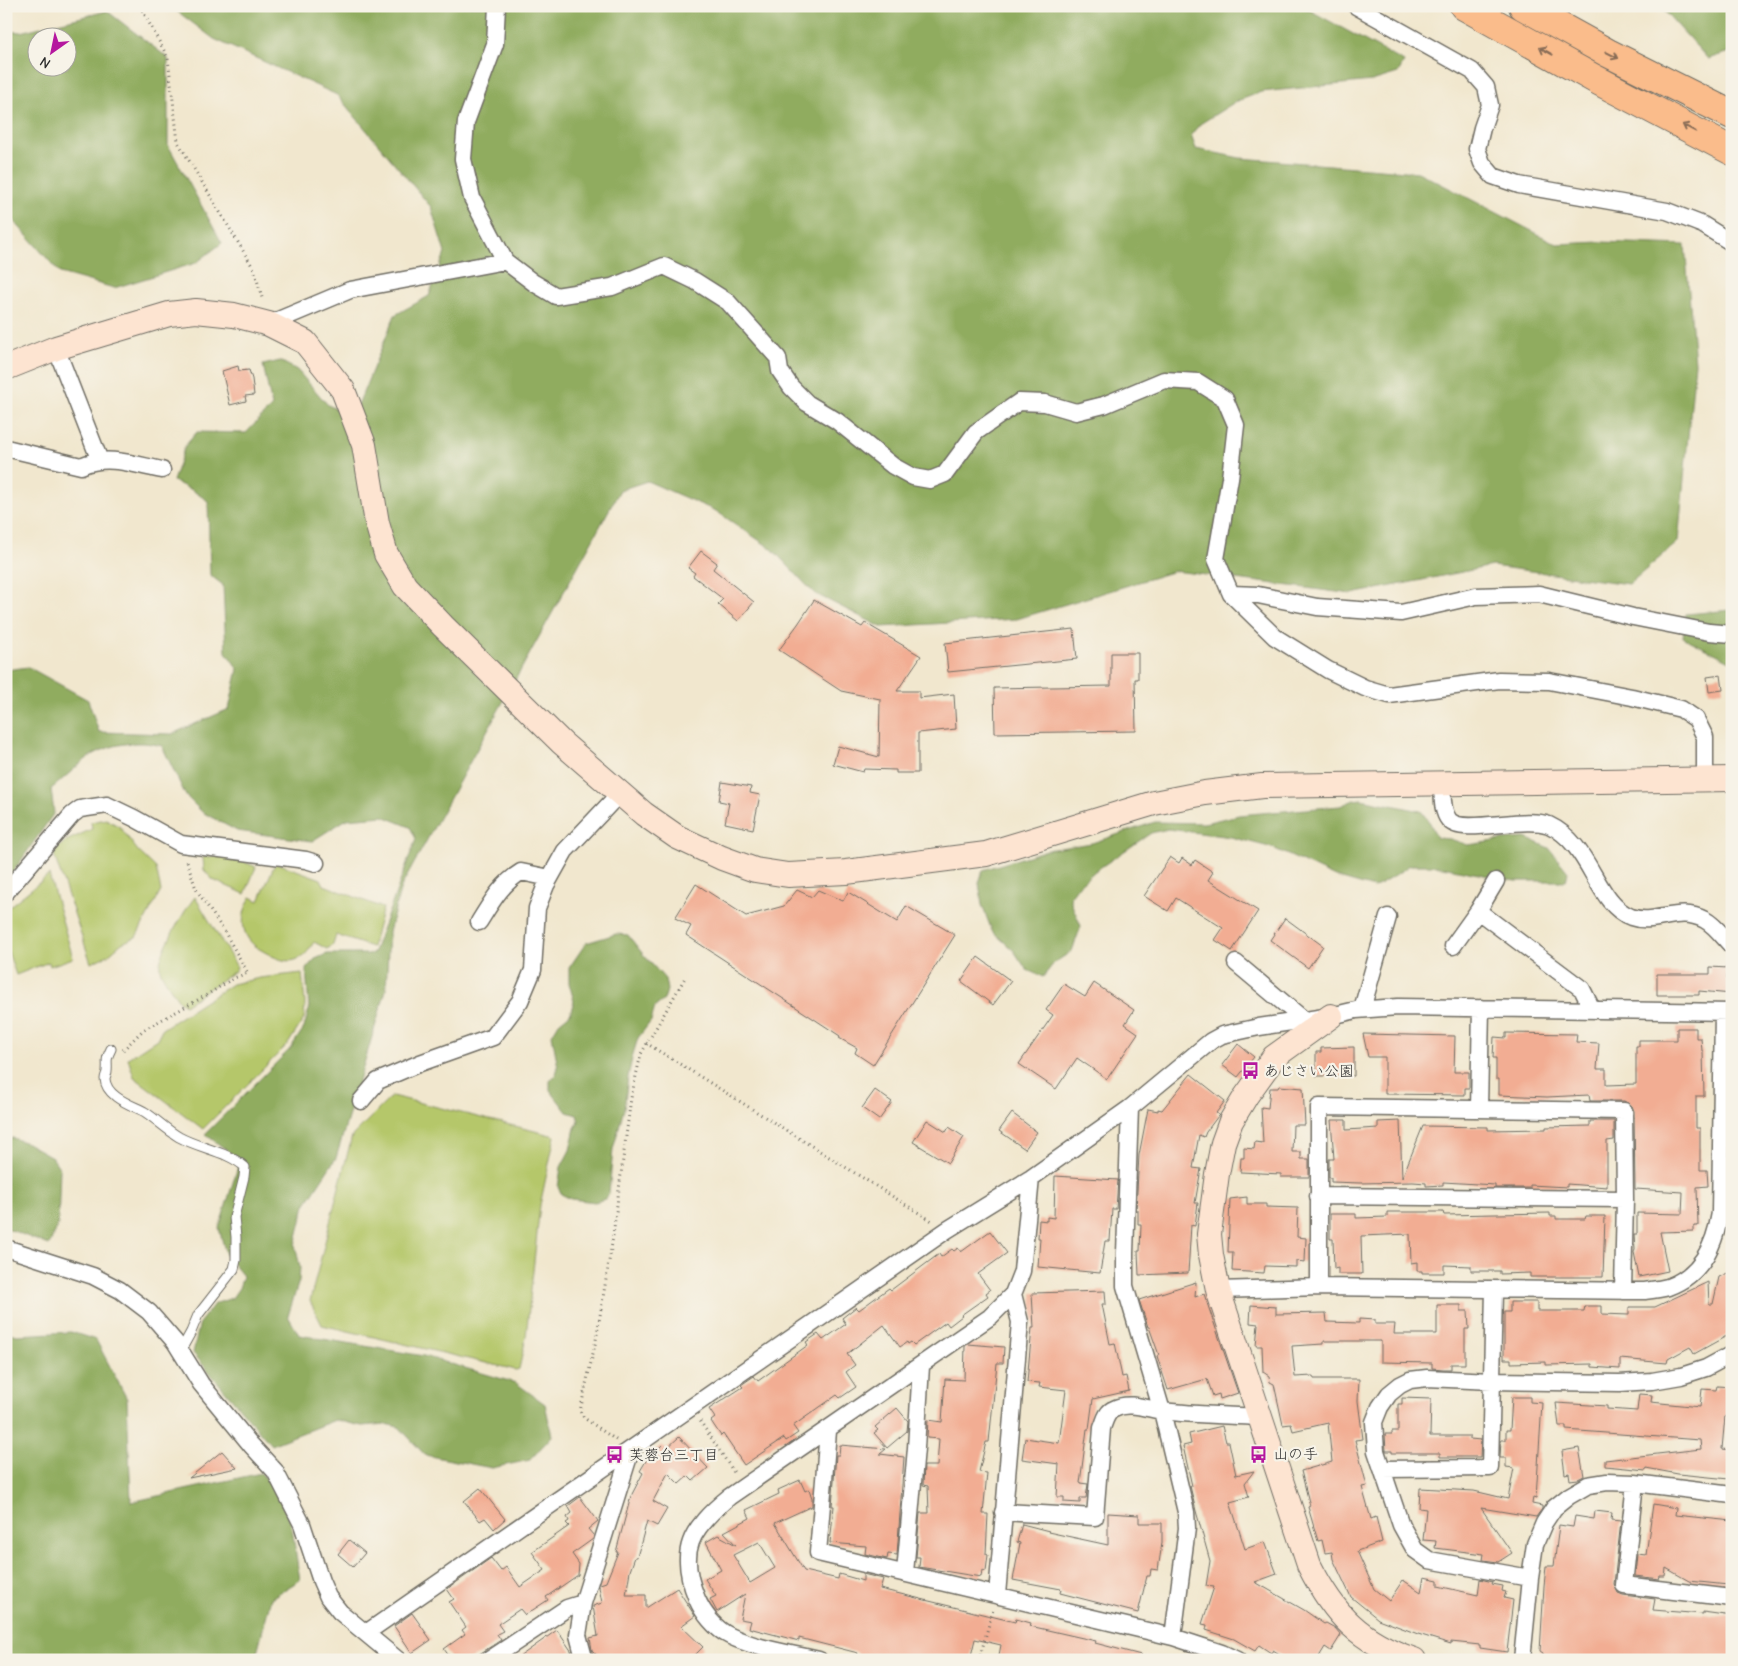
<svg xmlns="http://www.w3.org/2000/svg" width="1738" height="1666" font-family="'Comic Neue','Klee One',sans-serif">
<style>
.green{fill:#b5c76a;stroke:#70794a}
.forest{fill:#90ac5e;stroke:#5e6c44;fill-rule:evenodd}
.building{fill:#f2ad93;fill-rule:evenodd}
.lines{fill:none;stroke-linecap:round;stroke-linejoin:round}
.lane-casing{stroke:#706d64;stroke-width:11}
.street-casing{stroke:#706d64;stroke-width:19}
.secondary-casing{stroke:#706d64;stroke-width:26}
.highway-casing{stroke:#706d64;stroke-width:30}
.path{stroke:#706d64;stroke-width:3;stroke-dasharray:1 4;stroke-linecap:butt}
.lane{stroke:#fff;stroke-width:9}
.street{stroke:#fff;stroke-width:16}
.secondary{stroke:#fde4d1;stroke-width:24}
.highway{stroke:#fabc8b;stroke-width:28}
.oneway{stroke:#886c56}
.labels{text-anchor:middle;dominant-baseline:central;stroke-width:4.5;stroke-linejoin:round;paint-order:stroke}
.poi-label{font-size:15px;fill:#2b2b2b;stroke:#f7f3e8;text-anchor:start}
</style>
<rect width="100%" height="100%" fill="#f7f3e8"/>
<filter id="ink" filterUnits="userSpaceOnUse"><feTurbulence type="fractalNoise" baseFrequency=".02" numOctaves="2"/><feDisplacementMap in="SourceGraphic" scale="10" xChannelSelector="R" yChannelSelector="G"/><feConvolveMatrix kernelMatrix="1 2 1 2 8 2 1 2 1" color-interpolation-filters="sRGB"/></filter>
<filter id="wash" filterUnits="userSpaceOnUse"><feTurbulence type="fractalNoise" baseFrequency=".0096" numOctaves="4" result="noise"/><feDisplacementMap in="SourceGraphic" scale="20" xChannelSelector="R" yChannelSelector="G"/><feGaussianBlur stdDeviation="1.12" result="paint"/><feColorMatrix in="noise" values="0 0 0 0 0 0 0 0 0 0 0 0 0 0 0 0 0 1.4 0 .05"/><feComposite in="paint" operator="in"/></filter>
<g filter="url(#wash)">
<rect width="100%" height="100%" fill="#f1e7ce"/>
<path class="green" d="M106 819 120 827 138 851 156 868 161 891 136 937 122 943 108 955 91 963 53 852 66 841 92 829 91 822Z
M229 855 256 867 245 894 213 880 204 870 203 857Z
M277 863 321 879 324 885 383 908 372 947 336 935 333 945 327 949 314 942C310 948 306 956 298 959 289 963 281 960 272 956 267 953 260 950 255 946 239 933 241 913 251 897L259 901 274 866Z
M49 875 73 958 50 966 49 962 16 975 6 946V909Z
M195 897 237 967 235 971 185 1005 180 1002C175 995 161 976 160 969 157 955 186 908 195 897Z
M302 973 305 1003 304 1019 288 1044 203 1129 134 1077 128 1058 157 1039 162 1029 232 984 260 978Z
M392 1096 555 1136 540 1205 526 1337 519 1369 516 1370 322 1325 310 1301 352 1136Z"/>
<path class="forest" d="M170 6H1302L1404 62 1398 73 1372 81 1261 92 1235 102 1200 124 1191 135 1196 149 1240 158 1418 172 1557 244 1601 242 1685 245 1695 363 1678 542 1629 584 1492 566 1352 594 1175 571 1017 619 881 627 814 593 772 549 716 511 647 481 620 490 401 887 389 932 386 990 336 1158 305 1205 295 1245 300 1267 299 1281 288 1316 299 1335 424 1356 516 1383 545 1404 552 1436 530 1460 492 1468 425 1455 399 1427 385 1424 362 1426 335 1420 271 1445 193 1353 200 1322 214 1304 232 1298 239 1288 243 1276 226 1255 219 1228 240 1160 205 1134 290 1049 304 1028 309 1009 306 969 315 959 327 954H373L416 839 410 827 383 816 347 819 312 841 237 831 202 812 186 796 162 746C139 740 115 743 94 754 81 761 64 779 51 789L54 813 6 882V670L28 667 88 700 99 732 172 734 229 709 238 669 226 652 223 585 210 575 208 501 192 490 173 481 185 446 197 432 246 433 272 406 263 365 280 361 297 370 328 405 353 417 395 315 429 296 445 253 431 207 337 95 214 39Z
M1660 6H1732V51L1708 59Z
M107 11 168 58V145L222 243 196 263 114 288 60 273 6 212V31L20 32ZM38 38H68V68H38Z
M1732 610V662L1683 637 1686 614Z
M1361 799 1421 811 1430 823 1437 838 1450 839 1468 845 1502 840 1526 838 1549 848 1568 872 1566 881H1515L1432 865H1410L1391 878 1374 888 1335 877 1273 848 1231 837 1168 829 1151 833 1095 871 1079 885 1070 897 1072 905 1081 926 1072 951 1054 963 1043 977 1027 970 1014 951 992 931 982 905 979 883 983 870 1047 850 1092 843 1155 822 1204 823 1239 815 1340 806 1354 800Z
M616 934 628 935 642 953 665 979 667 990 664 1000 655 1007 651 1021 638 1038 633 1054 628 1077 624 1109 613 1149 609 1193 605 1199 595 1202 571 1199 561 1194 558 1187 561 1167 570 1150 575 1128 579 1121 577 1115 567 1112 550 1090V1081L556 1074 558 1067 552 1035 559 1023 570 1014 574 1001 569 983V968L586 943Z
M13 1138 27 1143 52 1157 60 1169 58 1225 49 1245 6 1228V1139Z
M6 1332 17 1335 71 1332 96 1340 127 1399 131 1502 261 1473 273 1486 291 1522 300 1580 271 1598 255 1660H6Z"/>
<g id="blocks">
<path class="building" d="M238 366 239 371 249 370 252 379 254 395 245 396 246 401 230 405 222 371Z
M701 551 717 563 713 569 754 602 738 621 718 604 723 599 693 576 695 573 688 568Z
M814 600 862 627 865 623 921 656 897 691H919V698L954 694 956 729 918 733V773H896V770L864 769 863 772 833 764 838 746 879 757 880 699 841 691 779 650 798 624Z
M1074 629 1077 659 948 672 945 643Z
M1111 653H1138V679H1135L1136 731 995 733 994 688 1111 686Z
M1721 675 1723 690 1709 692 1707 677Z
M722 782 751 787 750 793 760 795 753 829 725 823 729 803 719 801Z
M1170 857 1179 863 1182 858 1192 865 1195 860 1213 872 1208 880 1258 911 1232 951 1215 940 1223 928 1190 907 1176 898 1168 911 1144 896Z
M696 884 746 916 784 906 797 890 812 897 818 890 843 901 848 892 897 922 906 906 955 935 873 1065 855 1053 857 1048 839 1038 840 1036 686 935 691 926 675 918Z
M1285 918 1323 946 1308 968 1270 940Z
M978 957 1011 981 993 1005 961 981Z
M1710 967 1728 968 1727 979 1732 980V994L1699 991V995H1657V974H1710Z
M1094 983 1134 1010 1125 1024 1138 1033 1107 1079 1077 1058 1056 1089 1019 1064 1053 1015 1046 1010 1064 984 1085 997Z
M1677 1028H1696V1038H1701L1702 1051H1703L1704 1096H1696V1128H1700V1170H1707L1708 1186 1697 1187 1698 1226H1694V1231L1660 1232 1668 1271 1639 1277 1634 1252 1635 1250 1634 1234H1637V1213L1682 1214 1683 1192 1635 1189 1634 1111 1632 1106 1624 1101H1590L1589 1095 1547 1097 1499 1095V1079H1496V1058H1493L1494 1037 1506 1038V1033L1577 1034 1576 1042 1599 1043 1597 1069H1606V1085L1636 1084V1046H1639V1040H1677Z
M1363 1034 1455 1036 1454 1072H1469V1088H1465V1095L1385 1094V1057H1368Z
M1238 1044 1254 1057 1238 1077 1222 1065Z
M1354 1047V1076H1316V1052H1321V1048Z
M1191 1074 1225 1101 1216 1113 1219 1115 1218 1116 1206 1132 1204 1137 1199 1135 1193 1168 1201 1169 1195 1203H1198L1195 1226 1191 1225 1188 1273 1139 1275 1138 1251H1140L1141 1224H1138V1210H1136L1138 1173 1139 1155 1148 1109 1158 1111V1109L1162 1110Z
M1279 1086 1303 1088 1305 1125H1293L1292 1152H1301V1159H1309V1177H1281V1174L1240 1172 1241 1158H1244V1148L1254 1149 1255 1142 1263 1143 1261 1107 1268 1108 1270 1088H1278Z
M875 1090 892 1102 879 1120 862 1108Z
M1012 1113 1037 1132 1025 1149 999 1131Z
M927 1120 946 1132 949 1127 964 1137 948 1163 913 1142Z
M1331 1120H1346V1130L1378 1128V1122L1400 1121 1402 1178 1423 1126 1488 1127V1130L1546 1129V1127L1590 1126V1121H1614V1140L1607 1141V1187L1567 1184V1187L1530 1185V1188H1495V1185L1443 1182V1185L1426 1186V1183L1413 1182 1360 1183 1331 1182V1178H1329V1159H1334Z
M1055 1176 1118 1180 1116 1209H1112L1110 1241H1105L1100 1273 1038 1267 1040 1238H1038L1039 1220 1047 1221V1217L1054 1218Z
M1247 1197V1204H1266V1207L1298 1208 1297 1237 1306 1238 1305 1262 1296 1261V1267L1265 1266 1264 1273 1232 1271 1233 1252H1228L1230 1199Z
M1387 1212H1443L1444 1215 1550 1213V1216H1556V1219H1585L1586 1216H1605L1603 1277H1530V1273L1500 1274V1271H1471V1266L1444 1265V1273H1422V1271H1417V1262L1411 1263 1410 1234 1361 1236 1362 1274H1338V1268L1334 1269 1333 1239H1330V1214H1356V1218L1387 1217Z
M990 1231 1007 1253 978 1274 990 1290 986 1293 988 1296 961 1315 962 1316 949 1326 946 1322 914 1345 911 1342 908 1344 907 1342 900 1347 884 1325 847 1354 855 1365 846 1372 856 1387 840 1398 837 1395 793 1426 798 1433 786 1441 784 1438 744 1465 723 1434 721 1436 711 1421 715 1418 709 1409 743 1387 741 1385 754 1376 758 1381 808 1345 806 1342 818 1334 823 1340 846 1324 842 1318 856 1307 859 1310 889 1288 891 1290 939 1254 941 1257 952 1249 954 1251 958 1248 961 1252Z
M1732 1271V1333L1694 1354 1690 1347 1668 1359 1667 1363 1620 1359V1369L1592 1367V1364L1546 1365V1362L1511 1363V1359H1504V1312H1510V1302H1537V1311H1584L1585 1306H1602V1314L1629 1315V1307H1655L1708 1282 1709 1304H1713L1719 1277Z
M1196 1282 1195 1297 1204 1294 1238 1393 1220 1399 1219 1394 1213 1396 1207 1379 1168 1390 1157 1356 1159 1355 1149 1327H1148L1139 1300Z
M1105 1291 1106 1304H1102L1110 1344 1115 1343 1122 1377 1126 1376 1129 1391 1093 1399 1089 1429H1087L1080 1483 1088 1484 1086 1498H1080V1503L1064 1502V1497H1057L1059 1464 1022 1459 1025 1438 1059 1443 1066 1390 1039 1387 1040 1383 1027 1382 1032 1328H1034L1032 1293Z
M1251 1305 1276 1307V1314L1326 1313 1327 1322 1359 1323V1319L1375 1320V1324H1395L1394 1334H1437V1305H1461V1311H1468L1469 1329H1465V1364H1451V1369H1443L1432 1368V1363L1381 1362V1341H1324V1344L1292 1346 1295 1377 1313 1376 1314 1379H1359L1358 1401 1363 1439 1355 1440 1367 1486 1362 1487 1371 1519 1376 1517 1382 1542 1357 1551 1374 1589 1389 1601 1403 1580 1421 1592 1424 1577 1438 1580V1586L1478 1595 1480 1579 1493 1582 1492 1584 1503 1586 1502 1591 1506 1592 1504 1598 1513 1600 1507 1652 1480 1648V1645L1451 1642V1644L1418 1634 1378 1619 1351 1597 1333 1559 1332 1552 1325 1553 1322 1540 1318 1541 1308 1507 1310 1506 1301 1471 1332 1462 1328 1423 1293 1431 1291 1424 1283 1425 1274 1384 1270 1382 1269 1376 1263 1372 1262 1346H1256L1258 1324 1250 1323Z
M968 1344 1004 1347 1003 1363H997L989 1442H986L979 1472 987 1473 983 1514H988L986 1554 988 1555 986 1571 982 1570 981 1577 919 1567 920 1557H916L920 1513H929L928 1486 923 1485 924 1466H937L939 1439 927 1438 928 1420 942 1422 945 1379 964 1380 965 1346Z
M1717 1386 1732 1387V1416H1725L1722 1449 1732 1450 1729 1479 1678 1474 1646 1468V1470L1605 1466V1460L1701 1449 1700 1440 1566 1430V1426H1559L1556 1403 1607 1406V1409L1637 1411 1639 1394 1652 1395 1651 1402 1700 1407 1702 1389 1716 1390Z
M1512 1397H1530V1402L1542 1403 1536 1498 1533 1497 1532 1504 1542 1506V1509L1536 1517 1481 1508 1512 1553 1498 1562 1483 1560 1484 1554 1435 1548 1436 1541 1423 1540 1426 1509 1419 1508 1420 1488 1474 1491 1508 1499 1514 1468 1506 1467V1458H1500L1501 1440H1506V1430H1510Z
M1402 1398 1431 1399 1430 1436H1470V1439L1481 1440 1480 1457H1440V1453H1392V1451H1386L1385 1434H1392V1431H1398V1404H1402Z
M897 1408 908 1421 907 1431 887 1448 874 1433 878 1430 875 1427Z
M1222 1426 1226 1442H1229L1236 1475 1254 1471 1245 1483 1249 1497 1230 1502 1245 1549 1265 1542 1277 1574 1255 1582 1304 1610 1324 1624 1326 1623 1335 1628 1341 1635 1331 1651 1325 1647 1317 1660H1289L1273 1650 1271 1653 1259 1645 1255 1651 1234 1639 1206 1630 1207 1625 1202 1624 1214 1587 1206 1586 1210 1561 1196 1511 1190 1486H1192L1183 1446 1191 1444 1189 1434Z
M679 1437 708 1468 693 1481 688 1476 679 1484 668 1473 653 1501 667 1509 657 1526 647 1521 637 1557H635L630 1571 626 1595H646V1608L677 1588 695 1616 681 1626 703 1647 690 1660H601L592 1650 590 1638 598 1636 593 1606 602 1603 599 1587 600 1584 606 1582 618 1552H616L631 1496 643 1473 640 1471 646 1461 662 1445 666 1449Z
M840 1445 886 1449 880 1454 904 1457 897 1555 888 1554 887 1559 865 1554 866 1546 830 1543 834 1506H832L836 1455H839Z
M1579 1448 1584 1476 1578 1479 1570 1480 1569 1473 1565 1474 1562 1451Z
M222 1451 237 1468 189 1478Z
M800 1480 805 1491 809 1489 812 1498V1506L775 1523 804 1571 838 1579 839 1574 863 1581V1574L883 1579 880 1589 1015 1622 1016 1619 1031 1623 1030 1626 1096 1641 1095 1643 1141 1655 1140 1660H998L1001 1645 975 1639 970 1660H874L857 1656 858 1653 799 1638V1641L749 1628 751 1621 740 1619 745 1594 717 1612 710 1599 716 1596 705 1579 721 1570 706 1542 718 1535 736 1545 724 1532 750 1518 746 1510 779 1494 778 1490ZM759 1542 775 1568 750 1583 733 1555Z
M480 1488 505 1519 494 1529 485 1518 480 1521 464 1501Z
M580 1497 598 1521 588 1529 594 1536 593 1539 572 1554 579 1564 578 1575 546 1597 548 1600 525 1615 520 1609 498 1624 503 1631 497 1634 501 1640 470 1660H452L444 1649 465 1634 462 1630 466 1627 449 1602 454 1599 447 1589 491 1558 501 1571 506 1567 520 1587 545 1570 532 1552 569 1526 566 1523 569 1521 567 1517 572 1513 568 1506Z
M1653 1504 1676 1508 1675 1515 1732 1521V1578L1729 1577 1728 1585 1689 1581 1666 1568 1665 1576H1660L1659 1579 1635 1576 1637 1554 1646 1555Z
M1595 1511 1612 1513 1611 1520 1621 1521 1614 1584 1618 1593 1623 1595 1655 1599 1653 1610 1703 1614V1612L1732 1616V1660H1560L1543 1658V1653L1540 1651 1544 1586 1546 1566H1554L1559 1525 1573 1527 1575 1516 1594 1519Z
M1108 1513 1139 1515V1523H1162V1543L1158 1570 1151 1569 1150 1576H1147L1138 1613 1060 1593 1061 1589 1013 1580 1020 1543 1017 1542 1022 1524 1049 1531 1048 1532 1108 1545Z
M349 1540 365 1553 353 1567 338 1554Z
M412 1613 431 1640 412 1653 394 1626Z
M557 1630 572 1652 563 1655 566 1660H515Z"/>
</g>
</g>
<g filter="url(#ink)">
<use href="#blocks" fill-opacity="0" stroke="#706d64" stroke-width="1"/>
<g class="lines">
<defs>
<path id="lane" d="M111 1049C105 1061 108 1060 107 1071 107 1074 105 1076 105 1079 106 1097 132 1105 145 1112 157 1120 167 1130 179 1137 201 1149 227 1151 245 1167L244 1177 234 1217 236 1237V1260L234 1269 198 1315 191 1332 181 1350"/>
<path id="street" d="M497 6 495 44 466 122 463 159 472 198 505 261 534 283 556 296 612 287 664 266 695 281 728 302 778 358 780 371 791 387 807 403 837 421 893 466 913 477 930 480 945 474 976 432 1019 402 1045 403 1076 412 1104 405 1164 380 1198 382 1225 399 1236 425 1230 478 1216 559 1231 594 1275 637 1328 670 1365 688 1389 695 1499 680 1549 681 1632 697 1681 709 1696 719 1705 737V780
M1356 6 1472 71 1486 87 1490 105 1482 128 1477 149 1482 163 1493 176 1519 185 1667 211 1703 225 1732 243
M269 324 350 290 505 261
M56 348 100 461
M6 448 81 466C107 454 136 465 162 470
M1231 594 1258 595 1317 607 1401 613 1476 596 1539 594 1633 617 1709 632 1732 634
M1442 783C1443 794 1441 810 1449 820 1462 836 1524 815 1549 825 1592 845 1595 903 1631 917 1656 926 1678 905 1705 920 1715 925 1724 938 1732 946
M1496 881 1478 911 1582 989 1592 1009
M6 892 72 815 80 809 107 805 134 818 181 844 306 860 316 863
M479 922C491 903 501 884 521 872L550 878
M1453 946 1478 911
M1236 963 1304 1020
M1362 1009 1388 917
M361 1101 378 1081 420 1063 493 1037 520 1001 533 970 537 908 546 885 565 851 620 793
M1130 1108 1125 1253V1286L1162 1411 1186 1512 1187 1528 1173 1637
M1479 1109 1481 1008
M1318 1196 1625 1199
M6 1248 93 1276 120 1290 149 1312 175 1342 201 1384 251 1445 275 1471 302 1524 321 1581 328 1597 340 1612 398 1660
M1319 1287V1107L1624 1111 1625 1199 1623 1291
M1218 1290 1319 1287 1644 1291C1652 1290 1661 1289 1668 1287 1701 1275 1715 1245 1720 1213L1723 1012
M828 1431 818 1553 1173 1637 1222 1653 1237 1660
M1382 1469 1490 1468 1494 1290
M1635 1483 1624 1585 1732 1598
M1003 1512 1095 1517 1102 1428C1105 1421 1106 1412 1114 1409 1129 1401 1147 1409 1163 1411 1194 1415 1227 1415 1259 1417
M905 1573 916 1448 921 1366
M1530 1578 1429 1560 1415 1550 1401 1525 1376 1451 1374 1422 1380 1407 1389 1394 1400 1385 1410 1380 1427 1378 1492 1381 1620 1383 1652 1381 1681 1376 1706 1368 1732 1354
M997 1595 1020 1322 1013 1294
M366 1633 947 1230 1031 1178 1130 1108 1211 1041 1222 1035 1259 1027 1331 1016 1356 1010 1398 1007 1732 1012
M489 1660 567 1608 583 1603
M586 1660 583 1654 578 1635 583 1603 631 1450
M819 1660C790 1653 757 1649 730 1636 715 1629 703 1613 697 1599 677 1551 690 1529 729 1497L990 1317 1013 1294 1022 1271 1031 1178
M1522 1660 1530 1578 1535 1544 1544 1523 1554 1508 1569 1496 1588 1485 1607 1482 1635 1483 1732 1495"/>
<path id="secondary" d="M6 368 56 348 169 314 196 311 234 315 269 324 305 342 343 390 364 445 377 523 386 554 405 586 443 626 562 743 644 814 677 837 722 858 755 870 788 875 846 872 986 854 1154 803 1205 793 1262 786 1732 779
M1331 1016 1274 1057 1246 1096 1231 1121 1223 1143 1217 1174 1209 1234 1211 1255 1218 1290 1309 1565C1334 1615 1360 1642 1414 1660"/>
<path id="highway" d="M1464 6 1595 79 1732 151
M1523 6 1608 53 1732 115"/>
</defs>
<use href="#lane" class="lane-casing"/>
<use href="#street" class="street-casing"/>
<use href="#secondary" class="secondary-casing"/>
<use href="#highway" class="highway-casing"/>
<path class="path" d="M140 6 168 58 178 142 254 269 263 301
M646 1043 932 1221
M123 1050 143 1030 205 996 234 978 248 973 224 931 196 889 187 861
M700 1421 735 1474
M616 1440 584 1418 580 1411 596 1340 612 1243 631 1098 641 1054 686 976
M979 1660 993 1610"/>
<use href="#lane" class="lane"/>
<use href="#street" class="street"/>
<use href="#secondary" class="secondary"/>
<use href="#highway" class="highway"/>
</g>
<defs><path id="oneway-shaft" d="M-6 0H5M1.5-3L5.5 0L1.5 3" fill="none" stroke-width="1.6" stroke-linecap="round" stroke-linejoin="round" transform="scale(1.25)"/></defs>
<g class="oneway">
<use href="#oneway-shaft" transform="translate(1546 51) rotate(-151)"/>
<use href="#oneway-shaft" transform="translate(1612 55) rotate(27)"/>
<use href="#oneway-shaft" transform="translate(1689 128) rotate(-152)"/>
</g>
</g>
<defs>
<symbol id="bus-bare" viewBox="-9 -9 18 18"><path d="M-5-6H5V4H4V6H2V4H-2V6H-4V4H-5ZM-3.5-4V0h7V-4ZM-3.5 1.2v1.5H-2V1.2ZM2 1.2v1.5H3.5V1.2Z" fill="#b5179e" stroke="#f7f3e8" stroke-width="2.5" paint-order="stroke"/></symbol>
</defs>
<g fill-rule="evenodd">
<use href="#bus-bare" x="1238" y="1058" width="25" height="25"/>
<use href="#bus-bare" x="1246" y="1442" width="25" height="25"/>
<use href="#bus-bare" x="602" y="1442" width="25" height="25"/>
</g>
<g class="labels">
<g class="poi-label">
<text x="1264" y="1071">あじさい公園</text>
<text x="1273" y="1454">山の手</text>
<text x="629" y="1455">芙蓉台三丁目</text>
</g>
</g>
<rect width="1738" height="1666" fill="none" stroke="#f7f3e8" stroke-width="25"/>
<g transform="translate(52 52) rotate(213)"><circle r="24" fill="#f7f3e8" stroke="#a5a39c"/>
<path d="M0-4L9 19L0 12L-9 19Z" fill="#b5179e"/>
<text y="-8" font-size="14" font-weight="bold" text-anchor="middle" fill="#2b2b2b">N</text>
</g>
</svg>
